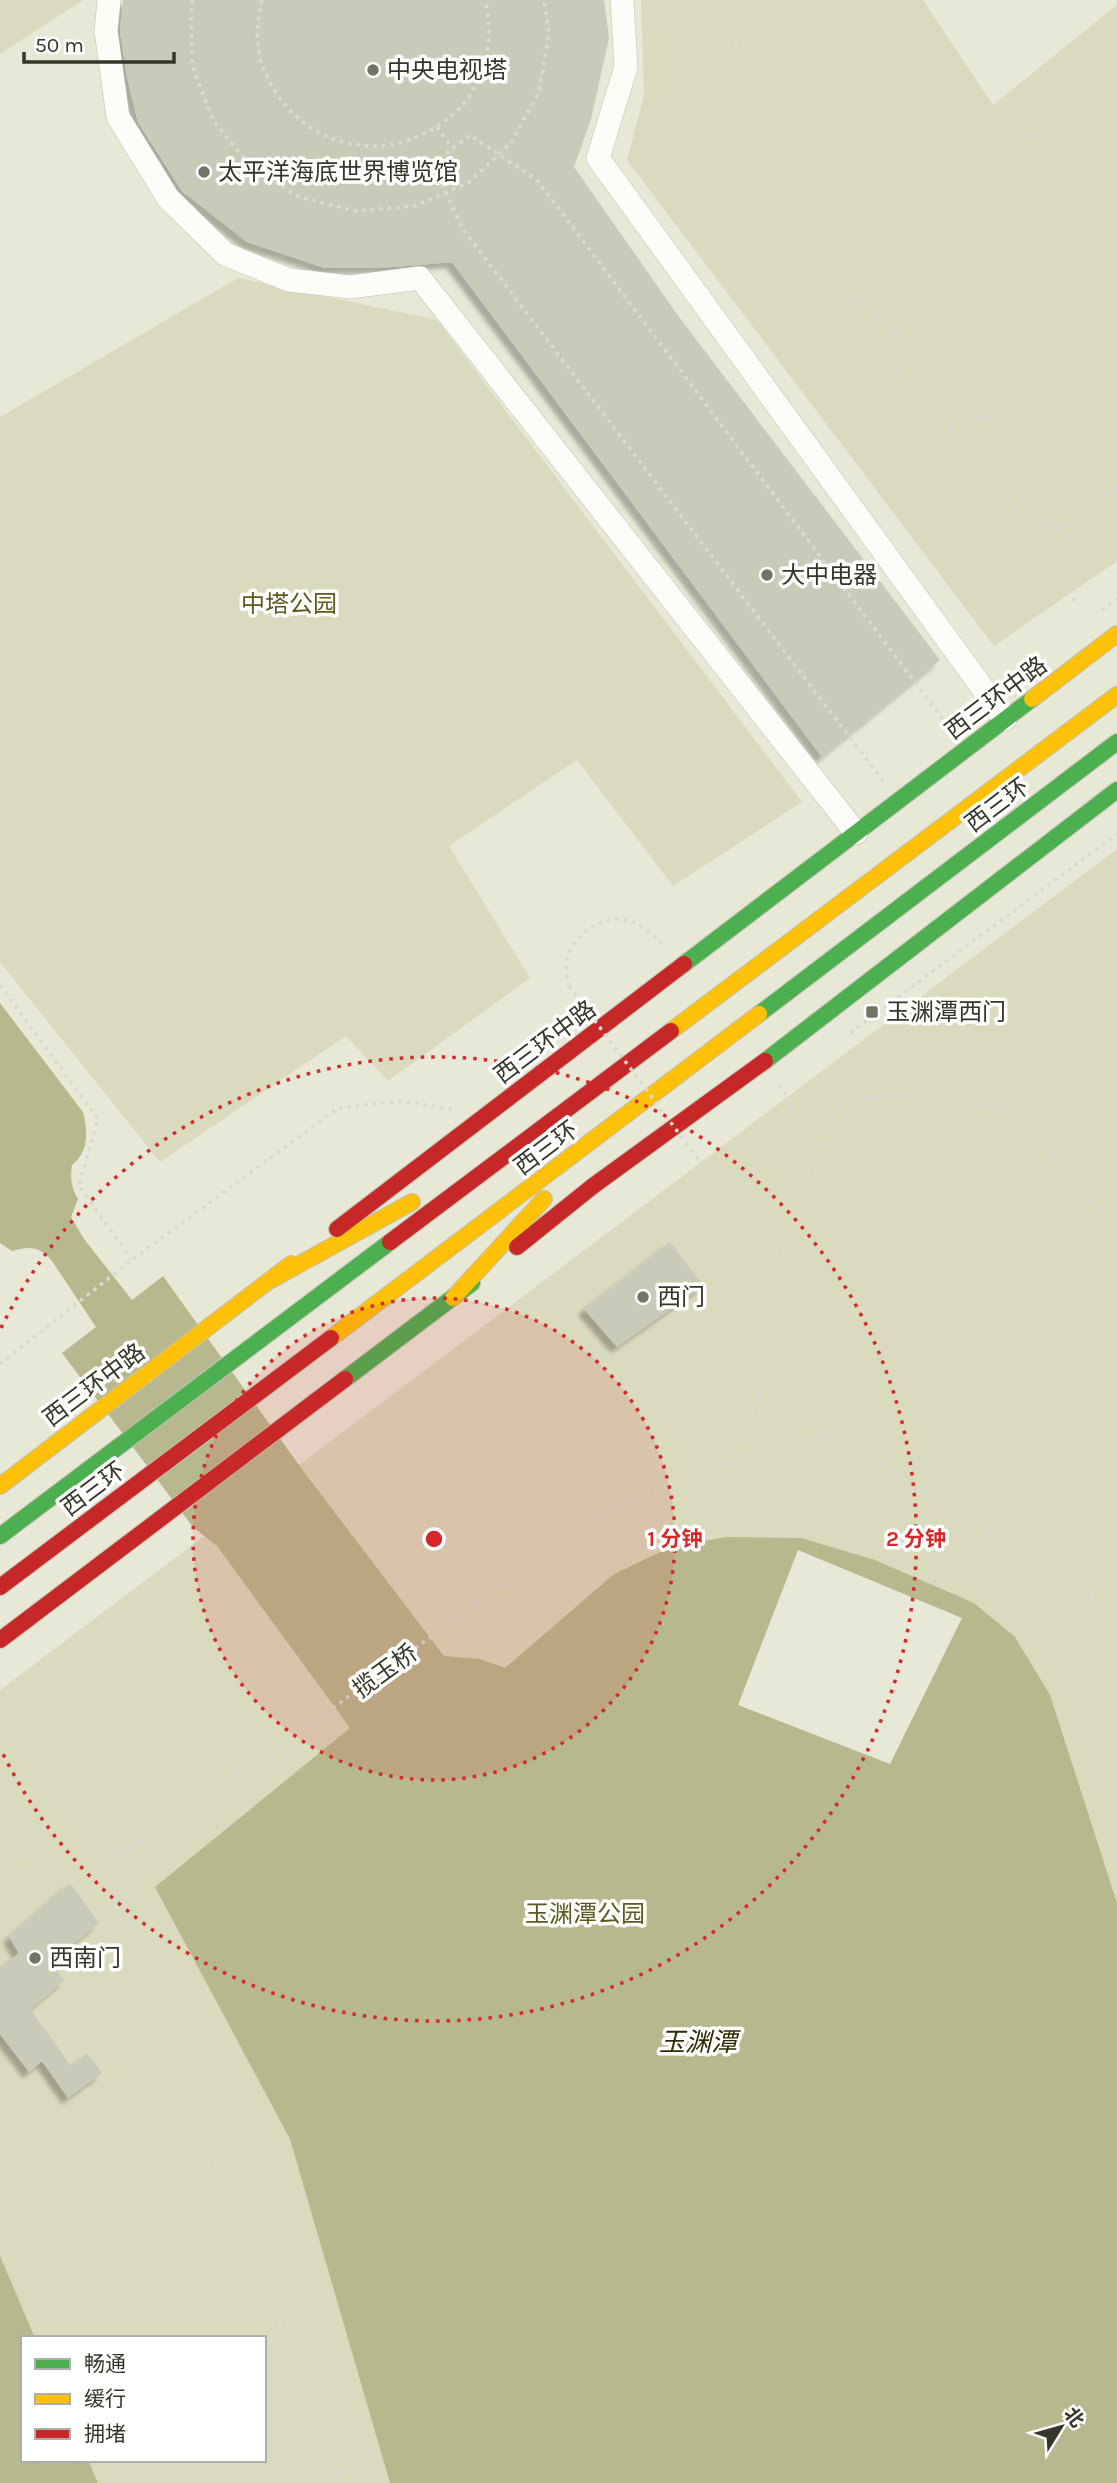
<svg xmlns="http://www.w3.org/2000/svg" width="1117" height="2483" font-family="Karla,'Noto Sans SC',sans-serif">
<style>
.green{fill:#dadabe;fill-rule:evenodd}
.water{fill:#b8b88e}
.pier{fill:#e8e8d7}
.building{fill:#cacab8;filter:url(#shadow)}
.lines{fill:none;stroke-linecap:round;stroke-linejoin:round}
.street-casing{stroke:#c0c0b2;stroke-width:24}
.fast-casing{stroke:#c0c0b2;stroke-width:18}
.slow-casing{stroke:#c0c0b2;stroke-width:18}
.jam-casing{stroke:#c0c0b2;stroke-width:18}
.path{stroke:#dadad5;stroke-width:3.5;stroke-dasharray:3.5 5;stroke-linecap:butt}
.street{stroke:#fcfcf9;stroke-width:23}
.fast{stroke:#4caf50;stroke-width:16}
.slow{stroke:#ffc107;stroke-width:16}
.jam{stroke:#c62828;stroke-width:16}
.path-bridge{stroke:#dadad5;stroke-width:3.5;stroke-dasharray:3.5 5;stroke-linecap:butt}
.ring{fill:none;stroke:#d62828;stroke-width:3.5;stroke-dasharray:3.5 7}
.poi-dot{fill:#747466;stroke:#fff;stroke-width:2.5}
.labels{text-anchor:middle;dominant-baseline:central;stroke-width:7;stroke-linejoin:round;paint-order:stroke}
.poi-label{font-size:24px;fill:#353529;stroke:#fff;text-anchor:start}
.park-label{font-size:24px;fill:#5c5a1d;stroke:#fff}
.street-label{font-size:24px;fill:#353529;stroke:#fff}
.water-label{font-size:26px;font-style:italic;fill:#2d2c00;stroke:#fff}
.centre{fill:#d62828;stroke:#fff;stroke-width:3.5}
.ring-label{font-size:21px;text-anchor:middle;font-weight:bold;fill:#d62828;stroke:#fff;stroke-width:7;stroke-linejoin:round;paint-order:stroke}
</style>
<defs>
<filter id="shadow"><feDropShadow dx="-6" dy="6" stdDeviation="2" flood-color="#0004"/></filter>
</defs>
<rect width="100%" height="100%" fill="#e8e8d7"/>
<path class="green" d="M0 0H83L0 54Z
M641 0H923L993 105 1117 5V561L994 646 627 160 644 96Z
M238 278 437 320 802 802 673 886 577 760 449 846 530 978 388 1081 346 1036 160 1162 0 962V417Z
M1117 849V2483H0V1690ZM23 2338H264V2460H23Z"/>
<path class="water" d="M0 1003 83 1112C88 1132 89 1151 72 1165 70 1178 71 1187 78 1199L71 1217 84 1239 132 1300 163 1276 304 1472 444 1656 480 1659 505 1668 614 1574 673 1546 727 1537 801 1538 875 1560 974 1603 1015 1637 1050 1695 1117 1903V2483H390L290 2139 155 1887 350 1728 217 1546 193 1527 62 1353 96 1327 52 1261C40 1246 29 1246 12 1251L0 1243Z
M0 2256 35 2338H23V2460H88L98 2483H0Z"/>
<path class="pier" d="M798 1550 962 1618 890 1764 738 1705Z"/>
<path class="building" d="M123 0H604L609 38 591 119 574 167 679 317 940 660 822 757 452 262 393 267 325 268 247 242 182 191 138 122 127 77 120 31Z
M670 1242 703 1286 617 1347 584 1309Z
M70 1883 99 1923 51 1962 64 1981 30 2009 71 2066 87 2053 102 2073 68 2098 42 2061 29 2072 0 2034V1968L19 1953 9 1937Z"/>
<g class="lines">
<defs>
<path id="street" d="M109 0 106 31 118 117 168 198 225 254 289 280 350 287 420 278 856 833
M622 0 626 67 598 158 1005 719"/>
<path id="fast" d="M684 964 1032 699
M759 1014 1117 742
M765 1061 1117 790
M345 1379 472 1283
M0 1536 390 1242"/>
<path id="slow" d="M1032 699 1117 634
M671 1031 1117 695
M271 1280 412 1202
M453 1298 544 1199
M331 1338 759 1014
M0 1486 291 1264"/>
<path id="jam" d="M337 1229 684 964
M390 1242 671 1031
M517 1247 593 1186 765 1061
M0 1587 331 1338
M0 1640 345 1379"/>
</defs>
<use href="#street" class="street-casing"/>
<use href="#fast" class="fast-casing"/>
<use href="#slow" class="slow-casing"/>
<use href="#jam" class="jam-casing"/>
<path class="path" d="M193 0 191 6 192 65 213 120 249 165 299 197 356 211 414 206 468 183 511 143 539 92 549 34 544 0
M262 0C257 19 256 39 260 58 261 65 265 72 268 78 296 139 370 165 429 131 452 119 469 102 479 78 490 52 492 27 485 0
M724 0 751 98 734 138 727 168 743 208 895 333 893 357 905 388 925 412 950 421C951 428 952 437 955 443 976 482 1019 507 1056 529L1067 524 1082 507 1117 488
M883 0 885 28 904 46 930 61 972 113 998 128 1020 138 1039 137 1057 127 1082 118 1104 116 1117 120
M437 127 452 148
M895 333C910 313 903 294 912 272
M950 421C1020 421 1057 390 1092 331H1117
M1067 524 1071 541 1066 580 1076 604
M1102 610 1117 599
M883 781 462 228 433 164 470 135 538 181 950 729
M0 985 98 1119 79 1186 132 1260
M569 986C568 979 565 967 567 959 573 935 601 915 625 920 641 922 654 937 666 947
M850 1033 1117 834
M704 1167C710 1170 717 1176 724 1176 755 1179 792 1150 792 1116 792 1105 786 1095 780 1086L782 1084
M0 1364 132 1260 338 1108 400 1101 452 1109
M741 1456 752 1413 771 1371 783 1310 795 1282 784 1252 804 1200 825 1156 826 1116 849 1094 868 1098 930 1096 1003 1109 1051 1152 1086 1199 1117 1218
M1091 1597 1114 1547 1117 1545
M0 1873 110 1859
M341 2483 329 2447 242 2226 163 2040 110 1859 311 1724 458 1617 573 1524 732 1460 828 1432 1091 1597 1117 1624"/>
<use href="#street" class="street"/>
<use href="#fast" class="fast"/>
<use href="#slow" class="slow"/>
<use href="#jam" class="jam"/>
<path class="path-bridge" d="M569 986 704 1167"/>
</g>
<circle cx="434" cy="1539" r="241" fill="#d62828" fill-opacity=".12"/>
<g class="ring">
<circle cx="434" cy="1539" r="241"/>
<path d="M1 1328A482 482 0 1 1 1 1750"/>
</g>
<g class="poi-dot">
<circle cx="373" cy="70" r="7"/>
<circle cx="204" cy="172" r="7"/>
<circle cx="767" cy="575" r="7"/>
<rect x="865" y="1005" width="14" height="14" rx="3.5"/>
<circle cx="643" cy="1297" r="7"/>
<circle cx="35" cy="1958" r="7"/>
</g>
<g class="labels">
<g class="poi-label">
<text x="387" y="70">中央电视塔</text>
<text x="218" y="172">太平洋海底世界博览馆</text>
<text x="781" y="575">大中电器</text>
<text x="886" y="1012">玉渊潭西门</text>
<text x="657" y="1297">西门</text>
<text x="49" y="1958">西南门</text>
</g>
<g class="park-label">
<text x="289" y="604">中塔公园</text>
<text x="585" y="1914">玉渊潭公园</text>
</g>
<g class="street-label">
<text transform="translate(996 698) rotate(-37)">西三环中路</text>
<text transform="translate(997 805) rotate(-37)">西三环</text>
<text transform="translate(545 1042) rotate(-37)">西三环中路</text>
<text transform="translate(546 1148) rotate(-37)">西三环</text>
<text transform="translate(94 1385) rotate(-37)">西三环中路</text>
<text transform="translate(93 1489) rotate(-37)">西三环</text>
<text transform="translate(385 1671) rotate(-36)">揽玉桥</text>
</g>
<g class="water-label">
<text x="698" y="2042">玉渊潭</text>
</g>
</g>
<circle cx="434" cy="1539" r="10" class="centre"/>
<g class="ring-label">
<text x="675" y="1546">1 分钟</text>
<text x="916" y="1546">2 分钟</text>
</g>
<rect x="21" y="2336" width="245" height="126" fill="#ffffff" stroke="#aeaea9" stroke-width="2"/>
<rect x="35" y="2359" width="35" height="10" fill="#4caf50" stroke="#aeaea9" stroke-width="2"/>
<text x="84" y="2371" font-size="21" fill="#353529">畅通</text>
<rect x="35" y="2394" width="35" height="10" fill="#ffc107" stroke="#aeaea9" stroke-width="2"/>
<text x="84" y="2406" font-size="21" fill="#353529">缓行</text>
<rect x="35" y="2429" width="35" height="10" fill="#c62828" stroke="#aeaea9" stroke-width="2"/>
<text x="84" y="2441" font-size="21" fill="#353529">拥堵</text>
<g transform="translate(1061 2427) rotate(53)" stroke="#ffffff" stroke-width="5" paint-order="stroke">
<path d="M0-5L12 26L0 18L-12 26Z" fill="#353529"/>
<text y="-10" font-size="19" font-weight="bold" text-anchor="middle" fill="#353529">北</text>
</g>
<path d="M24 52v10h150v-10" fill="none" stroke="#353529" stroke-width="3.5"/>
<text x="35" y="52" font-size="21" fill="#353529" stroke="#ffffff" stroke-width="5" paint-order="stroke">50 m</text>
</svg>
